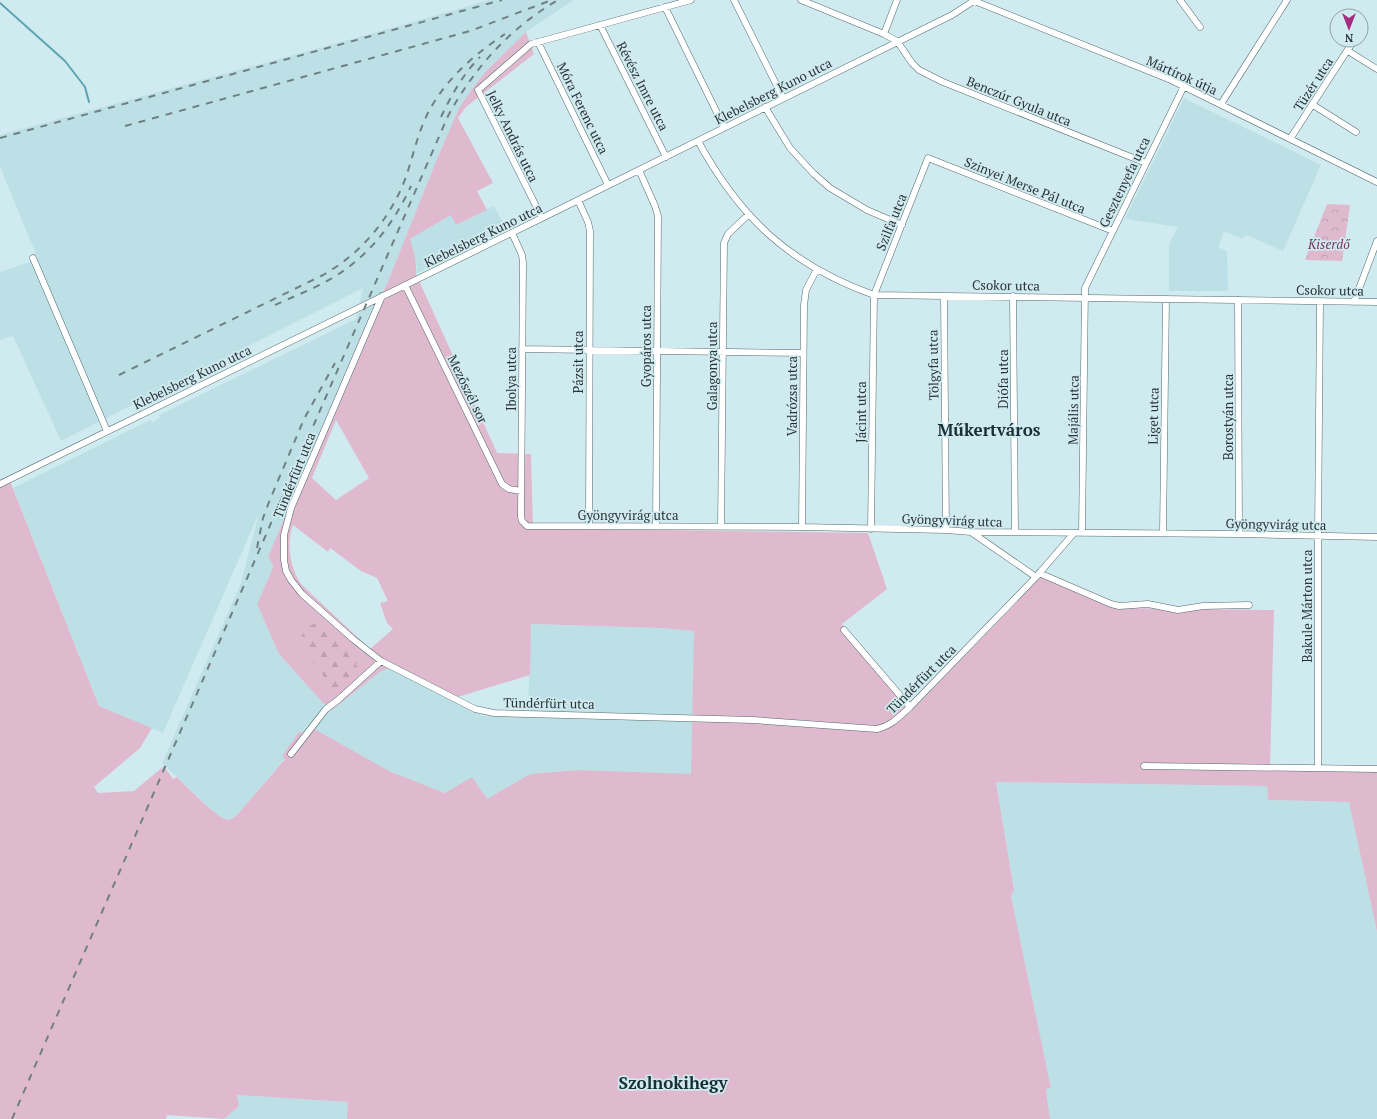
<svg xmlns="http://www.w3.org/2000/svg" width="1377" height="1119" font-family="'PT Serif',serif">
<style>
.built{fill:#bde0e7}
.green{fill:#dfbace;fill-rule:evenodd}
.forest{fill:url(#forest-firs)}
.park{fill:url(#park-crowns)}
.lines{fill:none;stroke-linecap:round;stroke-linejoin:round}
.stream{stroke:#5ca4b2;stroke-width:2}
.minor-casing{stroke:#52696e;stroke-width:7}
.minor{stroke:#fff;stroke-width:6}
.rail{stroke:#6f8083;stroke-width:2;stroke-dasharray:7 7;stroke-linecap:butt}
.labels{text-anchor:middle;dominant-baseline:central;stroke-width:3.5;stroke-linejoin:round;paint-order:stroke}
.street-label{font-size:13px;fill:#293335;stroke:#d0ebf0}
.park-label{font-size:13px;font-style:italic;fill:#78365e;stroke:#d0ebf0}
.district-label{font-size:17px;font-weight:bold;fill:#192f34;stroke:#d0ebf0}
</style>
<defs>
<pattern id="forest-firs" width="22" height="20" patternUnits="userSpaceOnUse"><rect width="22" height="20" fill="#dfbace"/><path d="M5 1l3.5 6h-7zM16 11l3.5 6h-7z" fill="#bfa0b2"/></pattern>
<pattern id="park-crowns" width="20" height="18" patternUnits="userSpaceOnUse"><rect width="20" height="18" fill="#dfbace"/><path d="M2 6a3 3 0 1 1 6 0M12 15a3 3 0 1 1 6 0" fill="none" stroke="#bfa0b2"/></pattern>
</defs>
<rect width="100%" height="100%" fill="#d0ebf0"/>
<path class="built" d="M489 0H574L526 32 507 50 486 71 472 89 459 108 437 159 387 284 359 340 268 557 273 564 272 570 257 604 279 654 323 703 332 710 380 672 389 668 483 716 528 717 530 624 661 628 695 631 691 775 578 770 530 774 487 799 445 793 389 771 303 735 299 732 282 756 285 758 237 815 229 820 222 818 214 812 162 763 241 583 259 513 163 733 99 706 13 488 150 420 153 422 155 421 160 417 159 415 356 319 363 288 61 441 13 336 0 340V272L38 259 0 167V135L381 31Z
M1184 98 1321 165 1283 251 1246 235 1242 239 1224 231 1218 247 1227 251 1228 291H1169V244L1178 227 1125 219Z
M494 206 506 228 416 274 417 267 409 239 451 215 457 225Z
M996 782 1267 786 1268 800 1349 802 1377 932V1119H1050L1046 1089 1051 1088 1011 896 1014 890Z
M237 1095 349 1102 347 1119H224L239 1106Z"/>
<path class="green" d="M526 32 534 54 466 107 458 118 493 183 477 191 487 210 456 225 451 215 410 239C413 250 417 262 416 274L497 453 531 454 533 528 868 533 887 589 842 624 909 713 1041 577 1119 608 1274 610 1270 769 1377 770V932L1349 802 1268 800 1267 786 996 782 1014 890 1011 896 1051 1088 1046 1089 1050 1119H347L348 1102 237 1095 239 1106 224 1119 167 1115 166 1119H0V480L8 476 99 706 152 728 140 748 94 787 98 793 134 791 164 766 173 779 177 777C185 785 219 820 228 820 231 819 235 817 237 815L285 759 282 756 299 732 303 734 309 726 389 771 445 793 472 777 487 799 530 774 578 770 691 774 694 631 661 628 531 624 530 675 451 699 389 668 380 672 332 710 323 703 279 654 257 604 272 570 273 564 268 557 359 340 387 284 437 159 459 108 472 89 486 71ZM336 420 369 478 336 500 312 478ZM293 525 328 552 330 548 361 571 377 578 388 601 380 603 387 623 393 629 370 649 301 584C290 568 286 543 293 525ZM361 655 356 665 363 671 335 692Z"/>
<path class="forest" d="M322 619 361 656 356 665 364 671 336 693 299 643 305 629Z"/>
<path class="park" d="M1327 204 1350 205 1342 261 1305 260Z"/>
<g class="lines">
<path class="stream" d="M0 3 65 61 85 87 89 102"/>
<defs>
<path id="minor" d="M734 0 783 98
M801 0 884 34 897 41 912 63 919 70 943 82 1146 163
M972 0 1171 80 1377 182
M1180 0 1200 27
M665 7 724 127
M600 25 666 157
M884 34 897 0
M538 42 608 185
M1348 51 1377 69
M1221 104 1287 0
M1313 105 1356 132
M765 107 790 148 814 174 830 188 867 210 902 225
M1290 139 1354 40
M698 141C740 218 790 265 874 295L1377 302
M639 170 655 206 658 216 656 526
M578 200 588 222 590 231 589 526
M542 218 478 90 531 44 691 0
M512 233 522 255 523 263 521 517 522 521 527 526 802 527 946 530 971 532 1239 534 1377 537
M33 258 107 431
M405 285 502 484 509 489 521 491
M382 296 291 508 284 535V560L286 571 291 580 302 594 353 639 381 661 475 709 494 713 753 720 877 729C891 726 899 717 910 707L1036 577 1074 533
M944 296 946 530
M1013 296 1015 532
M1238 300 1239 534
M1354 302 1377 241
M522 349 803 353
M0 484 542 218 952 15 975 0
M721 526 724 243 728 234 748 215
M802 527 804 305 806 290 817 269
M871 529 874 295 928 158 1113 231
M971 532 1036 577
M1082 533 1085 288 1184 86
M1163 533 1166 299
M1039 573 1111 604 1119 606 1148 604 1178 610 1203 606 1249 605
M844 630 910 707
M291 754 326 709 338 700 381 661
M1144 766 1377 769
M1318 768V535L1320 301"/>
</defs>
<use href="#minor" class="minor-casing"/>
<use href="#minor" class="minor"/>
<path class="rail" d="M441 117C451 96 463 74 480 57
M125 126 470 31 549 1
M0 138 502 0
M275 305C292 297 309 291 325 282 365 261 392 227 411 186
M119 375 323 275C362 253 392 217 407 174 414 152 419 129 430 109 448 77 475 54 505 34
M257 548 263 518 269 502 304 419 335 363
M12 1119 448 116C474 68 510 28 558 0"/>
</g>
<g class="labels">
<g class="street-label">
<text transform="translate(1182 75) rotate(24)">Mártírok útja</text>
<text transform="translate(1313 84) rotate(-57)">Tüzér utca</text>
<text transform="translate(643 86) rotate(63)">Révész Imre utca</text>
<text transform="translate(773 91) rotate(-27)">Klebelsberg Kuno utca</text>
<text transform="translate(1019 101) rotate(22)">Benczúr Gyula utca</text>
<text transform="translate(583 108) rotate(64)">Móra Ferenc utca</text>
<text transform="translate(513 136) rotate(64)">Jelky András utca</text>
<text transform="translate(1124 182) rotate(-64)">Gesztenyefa utca</text>
<text transform="translate(1025 185) rotate(22)">Szinyei Merse Pál utca</text>
<text transform="translate(891 222) rotate(-68)">Szilfa utca</text>
<text transform="translate(483 235) rotate(-26)">Klebelsberg Kuno utca</text>
<text transform="translate(1006 285) rotate(1)">Csokor utca</text>
<text transform="translate(1330 290) rotate(1)">Csokor utca</text>
<text transform="translate(646 346) rotate(-90)">Gyopáros utca</text>
<text transform="translate(578 362) rotate(-90)">Pázsit utca</text>
<text transform="translate(933 365) rotate(-91)">Tölgyfa utca</text>
<text transform="translate(712 366) rotate(-90)">Galagonya utca</text>
<text transform="translate(192 377) rotate(-26)">Klebelsberg Kuno utca</text>
<text transform="translate(511 379) rotate(-90)">Ibolya utca</text>
<text transform="translate(1003 379) rotate(-90)">Diófa utca</text>
<text transform="translate(468 389) rotate(64)">Mezőszél sor</text>
<text transform="translate(792 396) rotate(-90)">Vadrózsa utca</text>
<text transform="translate(1073 410) rotate(-89)">Majális utca</text>
<text transform="translate(861 412) rotate(-90)">Jácint utca</text>
<text transform="translate(1153 416) rotate(-89)">Liget utca</text>
<text transform="translate(1228 417) rotate(-90)">Borostyán utca</text>
<text transform="translate(294 475) rotate(-68)">Tündérfürt utca</text>
<text x="628" y="515">Gyöngyvirág utca</text>
<text transform="translate(952 520) rotate(2)">Gyöngyvirág utca</text>
<text transform="translate(1276 524) rotate(1)">Gyöngyvirág utca</text>
<text transform="translate(1307 606) rotate(-90)">Bakule Márton utca</text>
<text transform="translate(921 679) rotate(-45)">Tündérfürt utca</text>
<text transform="translate(549 703) rotate(1)">Tündérfürt utca</text>
</g>
<g class="park-label">
<text x="1329" y="244">Kiserdő</text>
</g>
<g class="district-label">
<text x="989" y="429">Műkertváros</text>
<text x="673" y="1082">Szolnokihegy</text>
</g>
</g>
<g transform="translate(1349 28) rotate(180)"><circle r="19" fill="#d0ebf0" stroke="#8da1a5"/>
<path d="M0-3L7 15L0 10L-7 15Z" fill="#a82b7d"/>
<text y="-6" font-size="11" font-weight="bold" text-anchor="middle" fill="#293335">N</text>
</g>
</svg>
